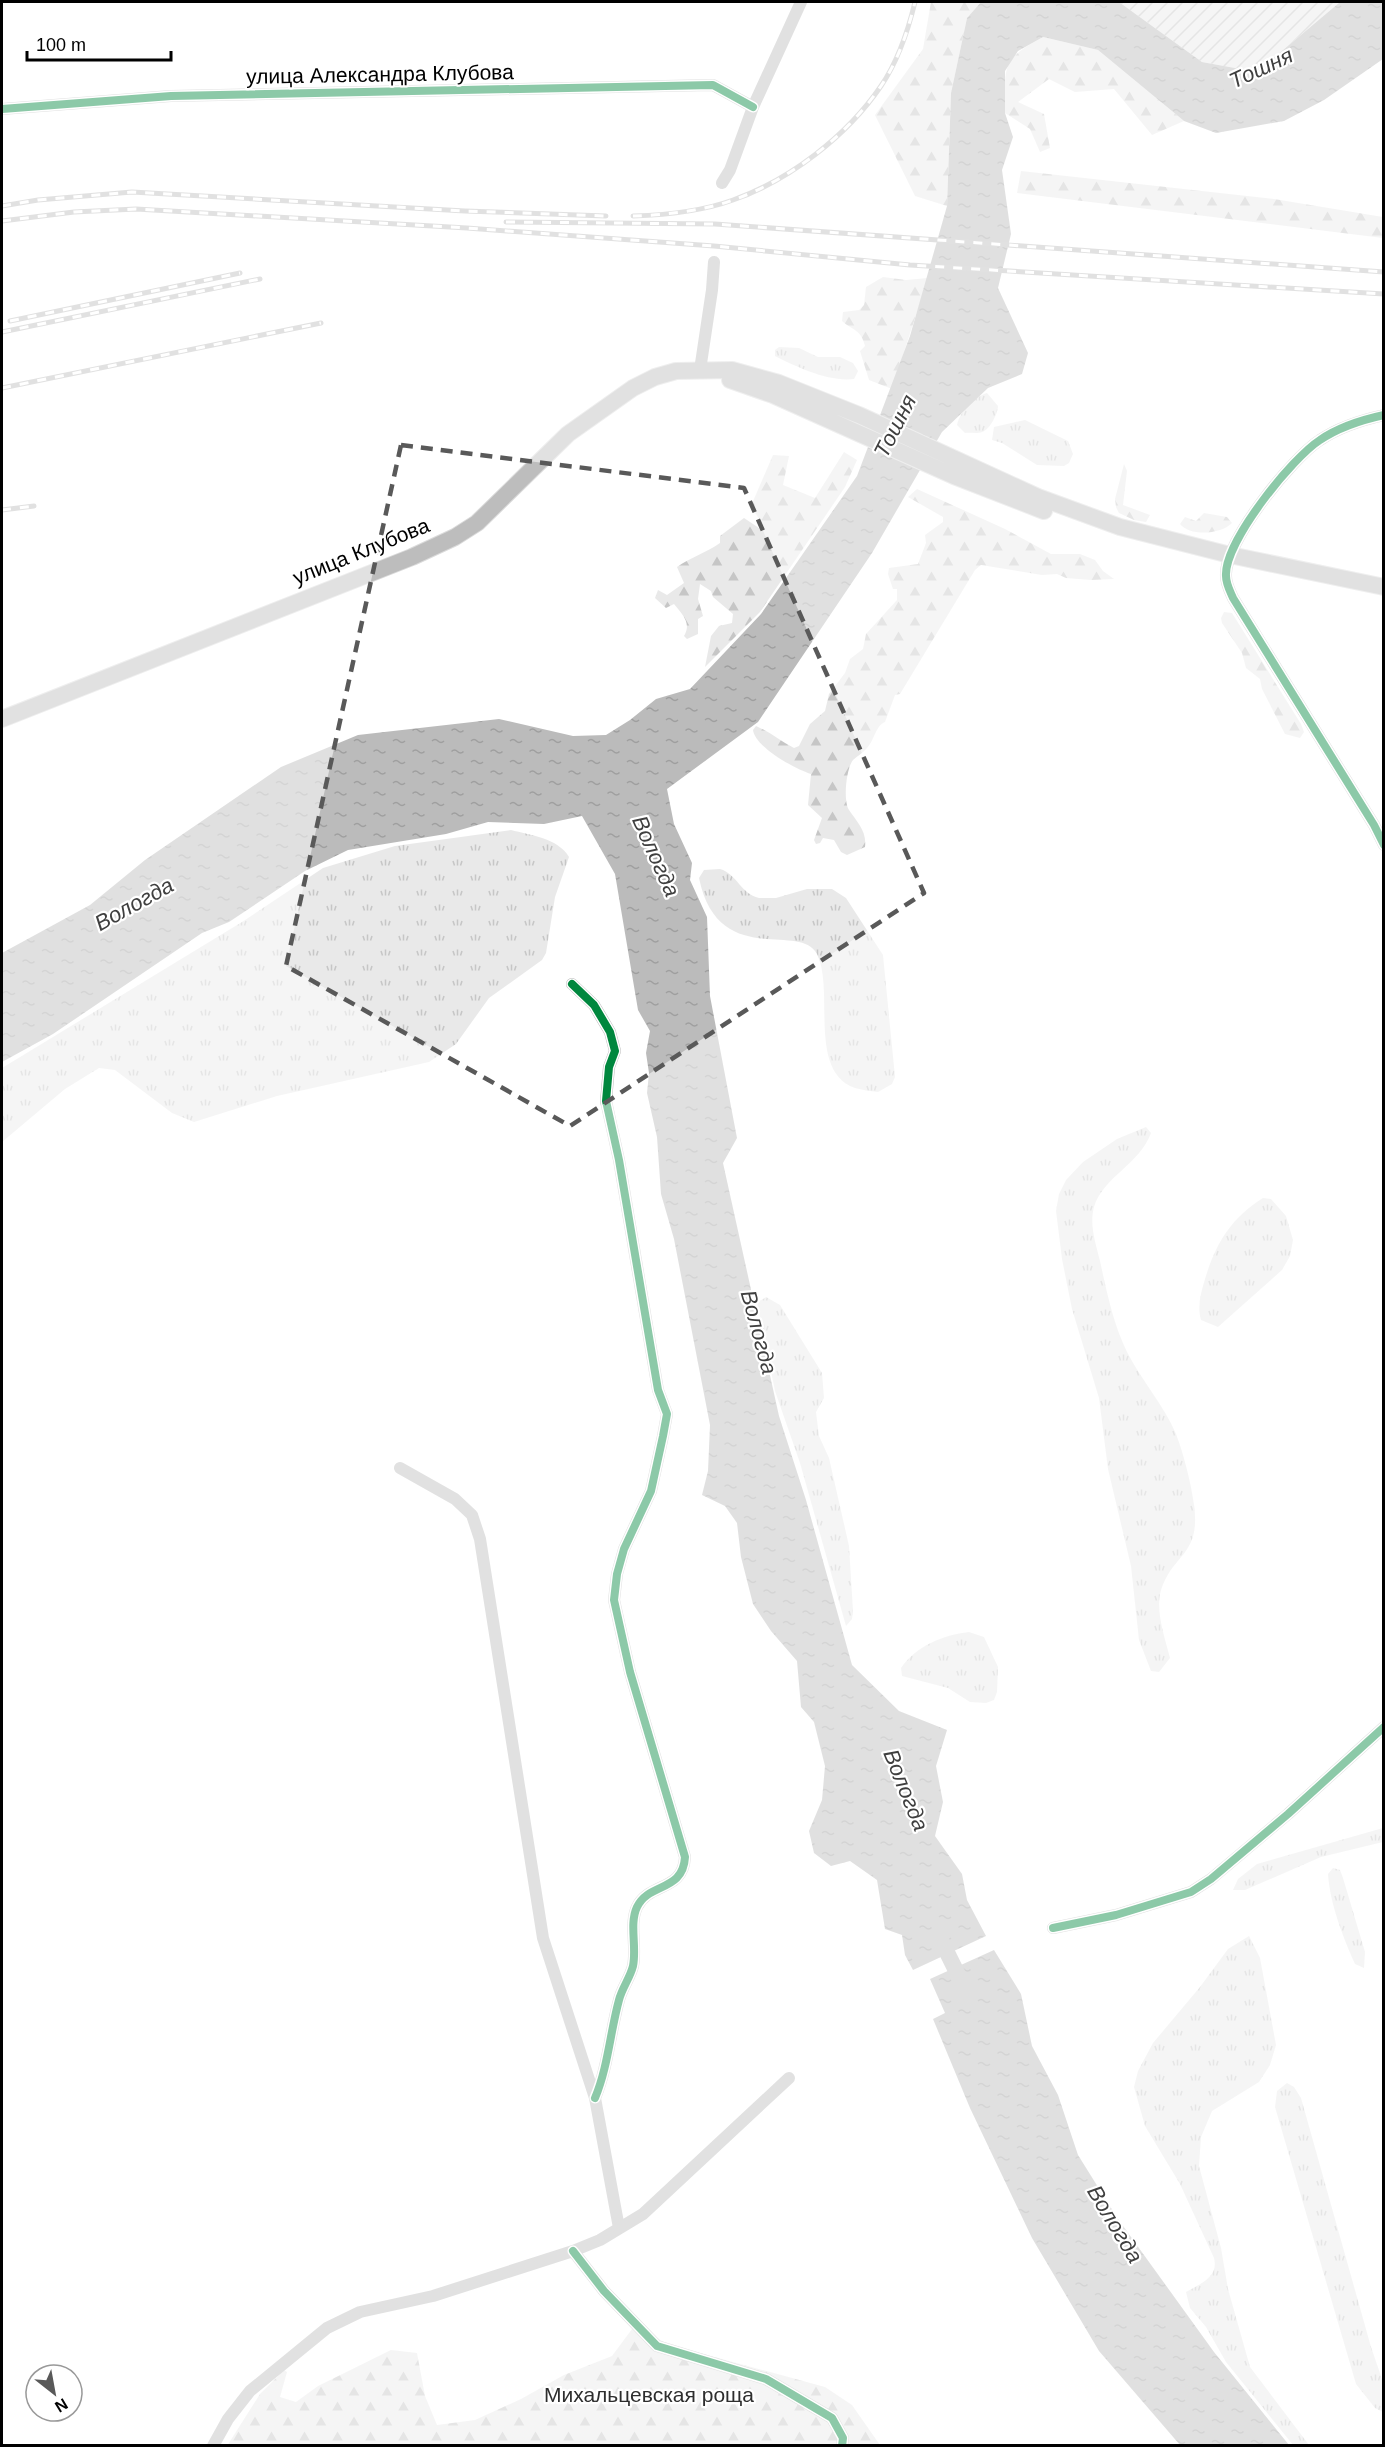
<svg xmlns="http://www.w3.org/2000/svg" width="1385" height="2447" font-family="Helvetica,sans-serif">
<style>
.grass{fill:url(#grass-tufts)}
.forest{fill:url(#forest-firs)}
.garden{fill:url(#garden-furrows)}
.water{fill:url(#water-ripples)}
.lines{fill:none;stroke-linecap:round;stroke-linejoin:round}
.river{stroke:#bbb;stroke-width:16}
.major-casing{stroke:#dbdbdb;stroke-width:18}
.minor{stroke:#bdbdbd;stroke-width:12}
.major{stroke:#bdbdbd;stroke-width:16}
.rail-casing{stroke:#bdbdbd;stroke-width:5}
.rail{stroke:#fff;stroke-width:3;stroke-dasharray:9;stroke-linecap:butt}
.cycleway-casing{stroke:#fff;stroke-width:11}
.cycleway{stroke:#00873e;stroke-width:8}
.marked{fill:none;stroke:#595959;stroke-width:4.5;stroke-dasharray:12 8;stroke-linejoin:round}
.labels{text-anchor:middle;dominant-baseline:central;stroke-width:4.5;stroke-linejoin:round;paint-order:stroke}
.street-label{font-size:21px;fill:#000;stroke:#fff}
.park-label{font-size:21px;fill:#2e2e2e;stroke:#fff}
.water-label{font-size:22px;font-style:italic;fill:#3f3f3f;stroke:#fff}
</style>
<defs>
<pattern id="grass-tufts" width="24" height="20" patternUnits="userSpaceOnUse" patternTransform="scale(1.5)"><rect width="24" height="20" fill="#e9e9e9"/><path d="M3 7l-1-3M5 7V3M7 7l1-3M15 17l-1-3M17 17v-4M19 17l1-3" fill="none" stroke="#c6c6c6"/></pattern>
<pattern id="forest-firs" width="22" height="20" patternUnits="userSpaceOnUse" patternTransform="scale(1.5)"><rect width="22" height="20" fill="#e9e9e9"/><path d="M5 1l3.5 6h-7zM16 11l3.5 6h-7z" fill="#c6c6c6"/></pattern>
<pattern id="garden-furrows" width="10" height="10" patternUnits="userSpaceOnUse" patternTransform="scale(1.5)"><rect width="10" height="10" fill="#e9e9e9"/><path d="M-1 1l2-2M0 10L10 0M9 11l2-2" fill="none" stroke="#c6c6c6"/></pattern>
<pattern id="water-ripples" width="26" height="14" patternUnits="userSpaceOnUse" patternTransform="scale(1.5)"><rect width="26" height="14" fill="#bbb"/><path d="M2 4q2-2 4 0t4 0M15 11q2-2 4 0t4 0" fill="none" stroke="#9f9f9f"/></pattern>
</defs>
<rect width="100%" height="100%" fill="#fff"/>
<path class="grass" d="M779 347 799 348 818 357H840L853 363 858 371 854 379C828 382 797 367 775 356V350Z
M987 393 998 406C998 413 990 430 982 432 977 434 970 432 965 433L957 425C960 411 974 397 987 393Z
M1025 420 1068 441 1073 454 1069 463 1064 466 1037 465 1002 443 992 440 994 427Z
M511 830C530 835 558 838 569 857L555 897 546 953 542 960 489 998 456 1044 429 1062 277 1096 194 1122 172 1113 115 1070 99 1068 65 1089 2 1142V1068L242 922 323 868 395 846Z
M720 869C737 874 741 894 759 898H776L807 889H832L846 898 883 955 895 1077 892 1084 878 1092C870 1091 862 1090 855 1088 807 1071 835 990 817 954 800 921 718 970 699 878L704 870Z
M1146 1127 1151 1133C1140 1164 1103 1177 1094 1207 1089 1225 1096 1244 1100 1261 1107 1293 1113 1323 1127 1352 1141 1380 1164 1405 1176 1434 1184 1455 1191 1483 1194 1505 1201 1556 1173 1553 1161 1590 1155 1611 1165 1638 1170 1658L1159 1672 1151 1671 1139 1640 1131 1566 1108 1469 1099 1398 1072 1309 1062 1259 1056 1211 1059 1194 1066 1180 1083 1162 1117 1139Z
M1263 1198 1271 1199 1286 1216 1293 1240 1290 1256 1282 1270 1218 1327 1201 1320C1197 1306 1201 1293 1205 1279 1216 1243 1231 1218 1263 1198Z
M766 1297 780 1305 822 1373 824 1398 816 1412 819 1436 829 1458 849 1546 853 1611 852 1619 846 1626 800 1463 775 1391 757 1303Z
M969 1632 984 1637 998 1667 997 1692 994 1700 986 1703 970 1702 948 1688 902 1676 901 1668C916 1646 943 1635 969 1632Z
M1383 1828V1842L1321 1857 1245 1890H1233L1238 1879 1257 1864Z
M1333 1868 1340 1870 1343 1878 1365 1952 1364 1968 1355 1964C1343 1937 1330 1904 1328 1874Z
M1249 1936 1260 1958 1276 2045 1270 2065 1259 2082 1212 2111 1201 2137 1199 2166 1221 2248 1228 2289 1250 2367 1309 2445H1293L1226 2362 1206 2327 1190 2308 1186 2292C1200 2284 1219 2277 1214 2258L1180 2184 1145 2126 1134 2087 1138 2071 1153 2043 1200 1987 1228 1949Z
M1287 2083 1294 2087 1301 2098 1371 2347 1383 2382V2412L1375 2408 1356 2384 1275 2107 1277 2091Z"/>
<path class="forest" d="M931 2H981L967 18 951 93 947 206 915 196 875 115 923 49Z
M1043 37 1098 50 1184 121 1152 135 1114 89 1075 92 1049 79 1018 102 1044 114 1050 148 1040 152 1030 129 1005 113C1005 67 1000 60 1043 37Z
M1021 171 1274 199 1383 217V238L1017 193Z
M883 277 906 280 928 278 892 389 869 380 860 351 865 346C861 329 853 331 842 321L843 312 859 310 864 305 866 287Z
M844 452 857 460 845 487 760 612 705 667 711 636 719 626 732 623 733 614 713 597 711 591 700 584 698 599 703 616 698 619V634L687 639 684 636C692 623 682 614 674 604L666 608 655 598 658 590 667 595 684 583 677 567C691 557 706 553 720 543V536L744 518 762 530 764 527 751 506 773 455 789 456 783 485 815 498Z
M1124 464 1127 471 1123 505 1150 515 1146 522 1134 520 1119 513 1116 507 1115 499Z
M917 489 1005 529 1051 554H1080L1095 560 1103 571 1114 579 1091 580 1066 578 1057 574 1042 575 981 565 975 570 900 694 895 695 885 722C876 725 874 741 867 748 863 753 857 756 853 760 846 769 843 801 849 810 857 822 867 831 865 847L847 855 841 852 834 840 823 838 820 843 816 844 814 840 822 818 808 805 811 774C795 769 755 747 753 730L756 726C770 732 780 741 794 748L799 746 810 724 825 711 829 694 845 673 850 659 863 649 866 634 897 600V589H893L888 574 889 568 918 564 926 543 925 535 943 522V517L908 497Z
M1204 513 1227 517 1232 523C1222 534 1190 537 1180 524L1185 517 1196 521Z
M1224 612 1232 613 1301 724 1304 732 1300 738 1285 734 1262 689 1260 679 1246 668 1242 653 1222 623 1221 618Z
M635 2325 667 2344 825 2387 852 2405 880 2445 227 2446 260 2394 284 2370 287 2372 280 2397 296 2402 318 2386 391 2350 417 2353 425 2396 437 2425 475 2420 521 2399 564 2375 612 2356Z"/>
<path class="garden" d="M1119 2H1340L1270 61 1246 70 1202 62Z"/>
<path class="water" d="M981 2H1119L1202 62 1246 70 1270 61 1340 2H1383V59L1324 100 1284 121 1216 133 1184 121 1098 50 1043 37 1018 51 1005 71V113L1013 137 1002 170 1011 234 998 288 1028 353 1022 374 988 388 942 432 872 553 758 722 667 789 674 824 692 863 690 880 707 917 710 996 737 1138 723 1163 779 1416 806 1500 852 1665 899 1711 947 1730 936 1766 943 1802 935 1836 962 1874 967 1900 986 1936 913 1970 905 1955 902 1935 885 1929 877 1880 850 1861 831 1866 814 1853 809 1831 822 1800 825 1766 814 1722 801 1707 797 1661 771 1631 753 1604 741 1557 737 1523 725 1506 702 1495 708 1471 710 1425 674 1239 661 1194 657 1137 647 1093 649 1073 646 1053 650 1031 638 1010 615 874 582 816 544 824 488 822 446 834 348 850 305 871 229 922 202 933 53 1034 2 1062V953L90 905 145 860 281 767 358 735 499 719 573 736 606 735 630 720 656 699 690 689 761 614 857 476 910 336 947 206 951 93 967 18Z
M994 1950 1021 1994 1032 2046 1058 2095 1078 2155 1118 2219 1214 2352 1289 2445H1180L1099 2351 1032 2238 970 2108 933 2019 945 2013 930 1979Z"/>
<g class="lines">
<path class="river" d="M938 1934 965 1989"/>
<defs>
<path id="major" d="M730 380 773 395 954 476 1044 511
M2 719 412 557 455 537 477 523 568 434 633 388 655 377 676 371 732 370 779 383 859 415 1038 497 1120 527 1230 555 1384 587"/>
</defs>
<use href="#major" class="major-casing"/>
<path class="minor" d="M2 109 171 96 713 85 753 107
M722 183 730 170 753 107 801 2
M700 370 712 290 714 262
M1384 415C1361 420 1339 427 1320 440 1292 458 1224 542 1226 576 1226 584 1230 591 1233 598L1374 825 1384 845
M572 984 594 1005 610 1032 615 1051 609 1067 606 1101 619 1160 658 1390 667 1414 663 1436 651 1491 624 1549 617 1574 614 1600 630 1672 685 1857C683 1892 649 1882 637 1907 629 1924 637 1947 633 1966 630 1978 622 1988 619 2000 610 2033 608 2067 595 2098
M400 1468 455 1499 472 1515 480 1539 543 1938 595 2098 619 2228
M1053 1928 1116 1915 1191 1892 1211 1879 1288 1814 1384 1727
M573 2251 604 2291 657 2346 766 2379 832 2418 843 2438 842 2446
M213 2446 228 2419 250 2391 327 2328 360 2312 433 2296 573 2251 600 2240 643 2214 789 2078"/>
<use href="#major" class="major"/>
<defs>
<path id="rail" d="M2 206 38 200 132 192 465 211 606 216
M633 216C665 215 703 211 733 200 790 180 847 136 881 86 898 61 908 31 915 2
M2 221 74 212 136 209 467 228 714 246 910 265 1384 294
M506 222 715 224 1384 272
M10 321 240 273
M2 332 260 279
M2 388 321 323
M2 510 34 506"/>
</defs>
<use href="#rail" class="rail-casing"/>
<use href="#rail" class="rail"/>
<defs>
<path id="cycleway" d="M2 109 171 96 713 85 753 107
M1384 415C1361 420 1339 427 1320 440 1292 458 1224 542 1226 576 1226 584 1230 591 1233 598L1374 825 1384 845
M572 984 594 1005 610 1032 615 1051 609 1067 606 1101 619 1160 658 1390 667 1414 663 1436 651 1491 624 1549 617 1574 614 1600 630 1672 685 1857C683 1892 649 1882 637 1907 629 1924 637 1947 633 1966 630 1978 622 1988 619 2000 610 2033 608 2067 595 2098
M1053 1928 1116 1915 1191 1892 1211 1879 1288 1814 1384 1727
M573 2251 604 2291 657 2346 766 2379 832 2418 843 2438 842 2446"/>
</defs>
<use href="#cycleway" class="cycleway-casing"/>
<use href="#cycleway" class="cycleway"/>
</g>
<path d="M0 0H1385V2447H0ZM401 445 744 488 924 893 570 1126 286 966Z" fill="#fff" fill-opacity=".55" fill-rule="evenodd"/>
<path class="marked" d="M401 445 744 488 924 893 570 1126 286 966Z"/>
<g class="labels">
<g class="street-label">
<text transform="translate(380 74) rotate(-1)">улица Александра Клубова</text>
<text transform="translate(361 551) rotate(-22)">улица Клубова</text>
</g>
<g class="park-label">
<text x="649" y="2394">Михальцевская роща</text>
</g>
<g class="water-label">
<text transform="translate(1261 68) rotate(-25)">Тошня</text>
<text transform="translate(895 426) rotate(-63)">Тошня</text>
<text transform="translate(656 856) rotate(66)">Вологда</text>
<text transform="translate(134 904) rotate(-29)">Вологда</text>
<text transform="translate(759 1332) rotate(75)">Вологда</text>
<text transform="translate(906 1790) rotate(68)">Вологда</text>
<text transform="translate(1115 2224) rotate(59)">Вологда</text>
</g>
</g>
<rect width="1385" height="2447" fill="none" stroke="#000000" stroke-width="6"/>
<g transform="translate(54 2393) rotate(149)"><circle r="28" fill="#ffffff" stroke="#999999" stroke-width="1.5"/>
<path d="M0-4.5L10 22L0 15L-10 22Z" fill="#595959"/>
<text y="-9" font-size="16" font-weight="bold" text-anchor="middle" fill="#000000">N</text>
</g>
<path d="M27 51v9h144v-9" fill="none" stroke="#000000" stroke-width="3"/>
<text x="36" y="51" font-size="18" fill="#000000" stroke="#ffffff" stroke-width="4.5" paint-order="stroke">100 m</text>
</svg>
